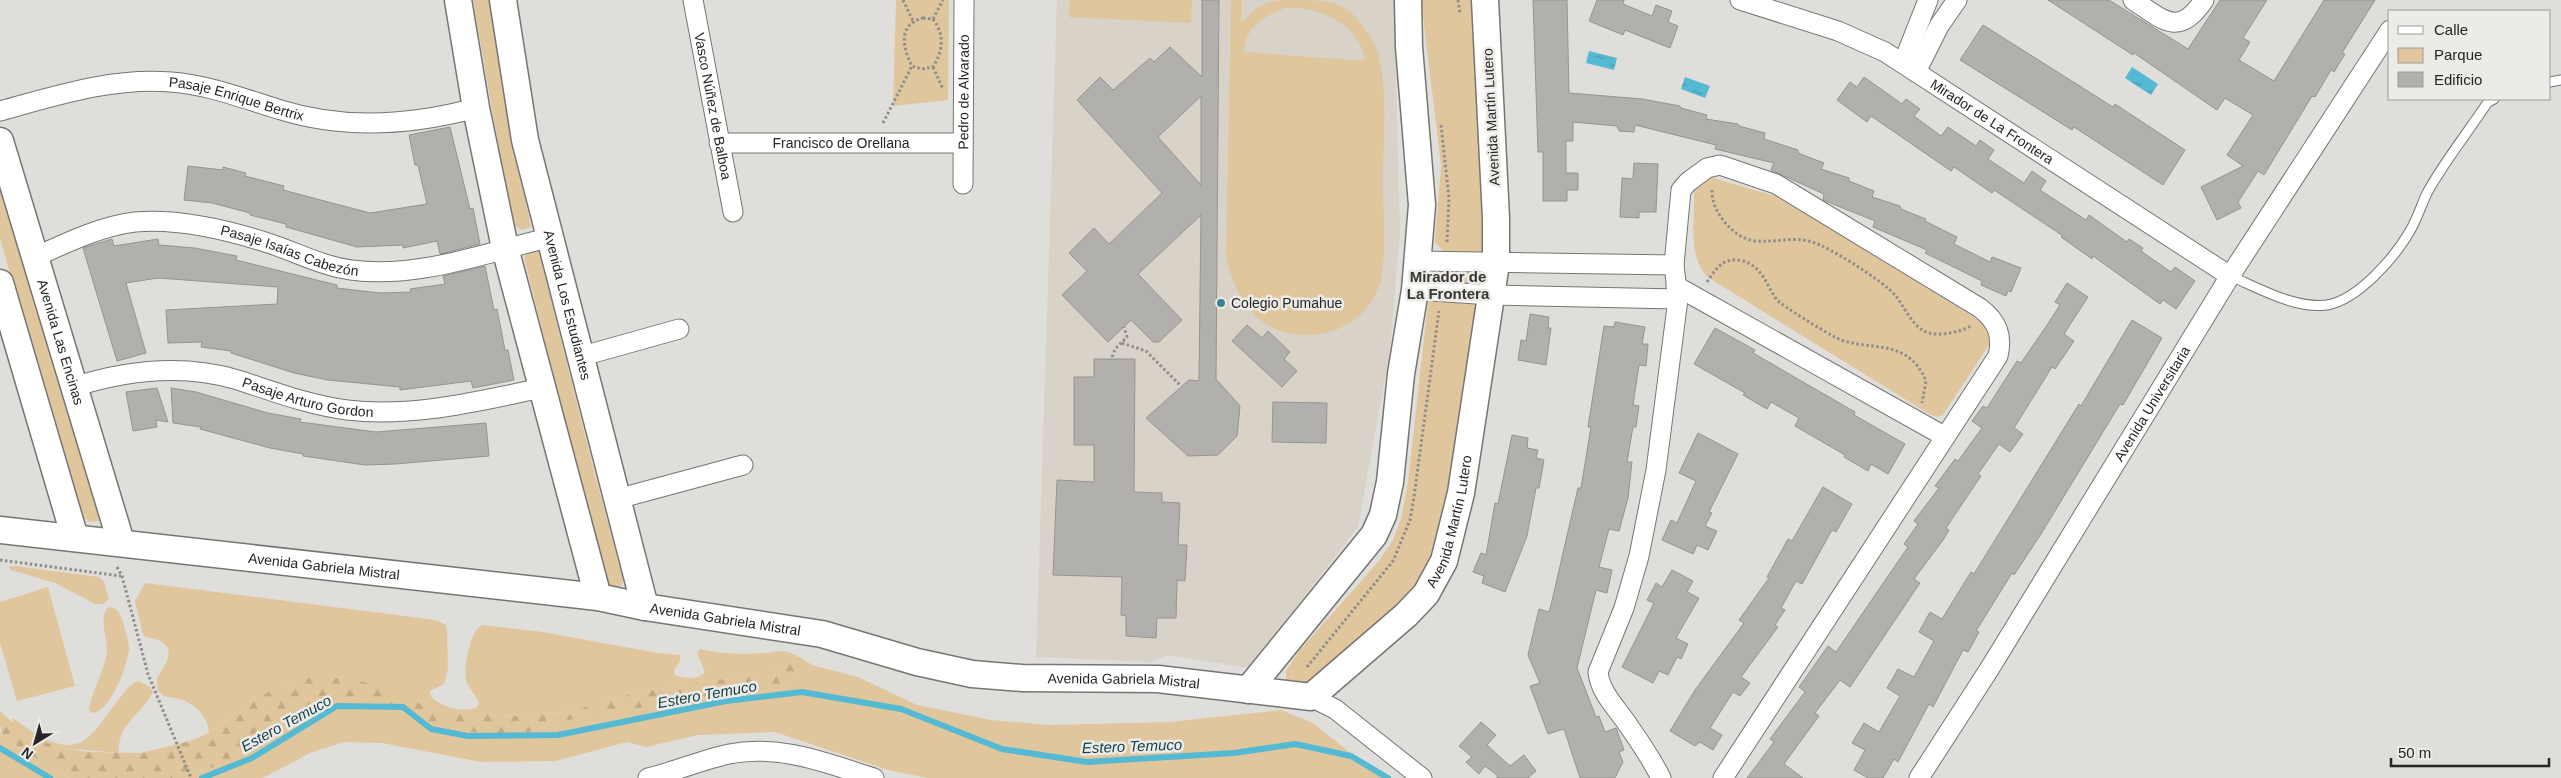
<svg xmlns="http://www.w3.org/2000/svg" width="2561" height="778" font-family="Arial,sans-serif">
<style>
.built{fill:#d8d2c8}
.green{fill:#e0c69d;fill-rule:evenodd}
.forest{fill:url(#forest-firs)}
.water{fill:url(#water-ripples)}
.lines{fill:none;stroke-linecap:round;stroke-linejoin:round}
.stream{stroke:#54b9d2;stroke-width:6}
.building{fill:#b2b0ac;stroke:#969491;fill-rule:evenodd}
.lane-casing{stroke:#777572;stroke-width:11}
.street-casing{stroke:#777572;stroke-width:21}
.secondary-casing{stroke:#777572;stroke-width:29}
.path{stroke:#908e8c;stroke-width:3;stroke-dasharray:2.5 2.5;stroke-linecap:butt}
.lane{stroke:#fff;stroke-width:9}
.street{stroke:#fff;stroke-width:19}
.secondary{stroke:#fff;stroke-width:26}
.poi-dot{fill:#3e8091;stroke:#edebe7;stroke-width:2}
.labels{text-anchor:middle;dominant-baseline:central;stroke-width:5;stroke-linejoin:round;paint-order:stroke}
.street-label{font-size:14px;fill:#272625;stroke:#edebe7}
.poi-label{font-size:14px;fill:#272625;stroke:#edebe7;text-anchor:start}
.neighbourhood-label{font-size:15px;font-weight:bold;fill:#383633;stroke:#edebe7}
.water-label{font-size:15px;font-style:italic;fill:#14424c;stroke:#edebe7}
</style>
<defs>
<pattern id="forest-firs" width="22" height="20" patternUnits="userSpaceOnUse" patternTransform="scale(1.25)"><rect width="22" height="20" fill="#e0c69d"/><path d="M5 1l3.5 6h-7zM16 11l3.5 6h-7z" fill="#c0aa87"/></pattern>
<pattern id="water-ripples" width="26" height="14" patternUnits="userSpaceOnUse" patternTransform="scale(1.25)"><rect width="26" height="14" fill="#54b9d2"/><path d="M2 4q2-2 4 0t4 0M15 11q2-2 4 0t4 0" fill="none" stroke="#4696aa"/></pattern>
</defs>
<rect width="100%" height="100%" fill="#e0deda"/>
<path class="built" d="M1057 0H1394L1400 232 1390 350 1358 527 1249 668 1168 655 1151 662 1036 657Z"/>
<path class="green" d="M473 0H490L509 122 531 227 522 230 515 226 504 178Z
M896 0H949L948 100 893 106Z
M1070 0H1192L1191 23 1069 17Z
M1231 0H1242L1241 23C1264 0 1268 0 1300 0 1338 0 1351 5 1371 38 1389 64 1384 136 1383 168 1382 203 1387 239 1382 274 1376 318 1329 343 1288 333 1251 325 1233 290 1226 256ZM1284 8C1317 6 1360 23 1365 61L1244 52C1245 27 1263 18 1284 8Z
M1421 0H1475L1477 109 1482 144 1484 254 1444 252 1435 242 1441 165Z
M1710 177 1775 196 1830 228 1986 325 1990 333 1989 345 1943 415 1937 417 1929 414 1709 278C1687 259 1695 219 1694 192L1696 185Z
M0 180 103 513 99 521 90 522 82 517 0 239Z
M529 248 538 249 594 471 623 578 622 586 612 588 606 584 524 258Z
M1439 269 1480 270 1483 288 1437 284Z
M1432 298H1470L1477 306 1470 362 1459 416 1455 459 1435 555 1404 604 1305 689 1286 683V671L1299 651 1379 561 1393 540 1401 519 1408 482 1428 303Z
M15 566 99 577 104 582 109 599 103 604H95L55 583 11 570 9 567Z
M145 583 436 620 446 625 447 630 448 669 444 684 430 691 431 697C443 707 461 713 476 708L479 704C477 695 470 691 467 683 462 671 470 629 483 625L543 632 658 653 680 655V661L674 670 675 675C684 679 698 680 705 672L697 653 700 649C726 655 755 655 781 651 786 651 792 653 795 656L782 665 757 674 639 692 572 711 520 716 450 712 429 707 365 682 308 678 282 685 251 701 209 733C209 718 197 706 183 700 168 695 156 701 157 678 166 664 179 647 155 639 150 637 147 638 143 635L135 601Z
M48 587 75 686 17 701 0 643V602Z
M112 607C120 611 120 615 123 622 125 631 129 639 129 649 128 665 110 713 92 713L89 710C92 689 105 672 107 650 107 637 99 619 107 608Z
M812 665 858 677 917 705 991 720 1050 725 1170 722 1281 710 1313 723 1382 778H927L888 770 775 732 698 735 646 747 627 742 556 761 481 762 382 743 344 742 310 753 263 778H185L229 761 306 712 344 697 372 700 435 725 469 732 497 735 530 732 557 722 675 702 754 691 784 689Z
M138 681 150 687 153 692C142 715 117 723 119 753L64 748 34 739 14 724H0V711L13 723V718C32 732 63 756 86 739 98 730 107 714 116 703 122 695 129 685 138 681Z
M0 730 3 738 69 778H0Z"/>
<path class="forest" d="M794 654 812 665 784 689 754 691 675 702 557 722 530 732 497 735 469 732 435 725 372 700 344 697 306 712 229 761 185 778H69L3 738 0 724H14L34 739 64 748 90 752 141 753 190 741 209 733 251 701 282 685 308 678H351L381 687 429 707 450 712 520 716 572 711 639 692 757 674 782 665 794 656Z"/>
<path class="water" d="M1589 51 1617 58 1614 70 1586 63Z
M2132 67 2158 84 2151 95 2125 78Z
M1685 77 1710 86 1705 98 1681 89Z"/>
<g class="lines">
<path class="stream" d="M0 748 50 778
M202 778 252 758 337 706 403 707 431 729 468 736 558 735 726 701 802 692 901 709 1002 749 1087 762 1234 753 1295 744 1351 756 1388 778"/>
</g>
<path class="building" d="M1202 0H1219L1216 379 1240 406 1237 436 1218 455 1188 456 1146 418 1189 380 1199 381 1201 215 1138 274 1182 320 1159 342H1153L1131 320 1108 342 1062 295 1087 271 1069 253 1094 228 1109 244 1162 193 1077 100 1100 77 1113 90 1150 58 1154 62 1170 47 1202 77ZM1201 96V185L1158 137Z
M1533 0H1567L1569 93 1642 99 1680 106 1681 108 1707 115 1706 119 1738 124 1739 126 1765 133 1764 139 1798 150V153L1824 163 1821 169 1849 178V181L1874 191 1872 197 1900 206 1901 209 1926 219 1925 221 1957 237 1954 244 1990 262 1992 257 2021 268 2011 292 2008 291 2006 296 1981 285 1982 281 1925 253 1927 250 1873 227 1875 221 1823 200 1824 194 1771 170 1774 163 1715 149 1716 145 1635 125 1634 132 1619 131 1617 126 1573 122V141H1566V173H1578V190H1567V201H1543V152H1538Z
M1597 0H1624L1623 4 1652 16 1656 5 1672 11 1668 22 1678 26 1670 48 1625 30 1623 35 1589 21Z
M2048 0H2109L2188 49 2220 0H2267L2243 38 2250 42 2239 60 2274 81 2324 0H2375L2342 53 2345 54 2334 72 2331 70 2315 97 2312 96 2264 175 2258 171 2238 202 2241 208 2217 220 2201 187 2243 166 2227 155 2253 115 2225 98 2217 110 2134 53 2133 55Z
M1983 25 2113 107 2115 104 2185 150 2163 185 2074 127 2072 130 1960 60Z
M1864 77 1902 104 1906 99 1920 109 1914 116 1941 136 1948 127 1976 146 1980 140 1994 150 1988 159 2024 183 2032 171 2046 181 2040 190 2086 220 2089 215 2127 242 2129 239 2143 248 2141 251 2171 272 2175 267 2195 281 2176 309 2163 300 2160 304 2093 256 2092 259 2061 237 2063 236 1994 190 1992 193 1954 167 1951 171 1871 116 1867 122 1837 100 1850 82 1857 87Z
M450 127 470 209 473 208 480 244 440 254 437 241 403 248V245L357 247 286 227V224L250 215V213L212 203 184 200 188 166 223 170V167L246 173 245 176 284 186 283 190 370 213 427 204 418 165H415L409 135Z
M1634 163 1658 164 1656 212H1639V218L1620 217 1622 178 1633 179Z
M112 239 114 246 158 239 159 245 195 248 237 256 236 260 337 285V288L380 293 411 292 410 289 445 284 443 276 485 266 494 310 497 309 505 350H508L514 380 473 388 471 381 400 390V387L328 380 294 373 231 353V351L201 347 202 342 168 343 166 310 277 304 278 287 158 278 126 283 146 353 117 361 83 248Z
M2067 283 2088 297 2064 334 2074 341 2055 369 2052 367 2014 428 2023 434 2010 452 1999 444 1978 474 1981 476 1946 528 1949 530 1943 540 1914 579 1920 583 1850 687 1840 680 1815 713 1819 716 1784 764 1803 778H1747L1774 742 1770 739 1805 692 1799 687 1828 646 1836 652 1908 547 1904 544 1918 524 1914 521 1939 488 1935 486 1955 459 1958 461 1982 428 1972 421 1983 406 1987 408 2017 361 2021 363 2047 325 2060 305 2055 302Z
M1530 314 1549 317 1548 328H1551L1546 365 1518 360 1521 340 1526 341Z
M2132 320 2162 338 2123 405 2120 404 2041 534 2014 575 2012 573 1976 631 1979 632 1968 652 1963 650 1933 707 1929 704 1898 762 1894 759 1883 778H1868L1854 770 1865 750 1852 743 1864 723 1879 732 1900 696 1887 688 1898 669 1914 677 1934 641 1919 632 1930 612 1942 619 1971 572 1974 574 2079 404 2081 406Z
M1615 322 1645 327 1642 344H1648L1646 366 1639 365 1633 405 1639 406 1636 427H1633L1627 462H1632L1628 498 1619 531 1609 529 1599 567 1612 570 1607 593 1596 590 1577 668 1596 717 1599 716 1605 732 1616 728 1624 750 1619 752 1623 762 1615 778H1580L1564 729 1548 734 1530 686 1540 683 1528 655 1539 609 1549 612 1551 605 1578 488H1581L1591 427H1588L1604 326 1614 327Z
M1247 325 1262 338 1268 331 1290 352 1284 359 1297 371 1282 387 1232 341Z
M1715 328 1755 350 1753 353 1855 412 1854 415 1905 444 1888 474 1871 464 1868 471 1844 457 1845 455 1795 426 1799 418 1771 402 1767 409 1743 395 1745 393 1694 364Z
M1094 359H1135L1134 492 1162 493V502L1180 503 1178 545H1187L1185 581 1177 580 1176 618H1157L1156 638 1126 636V616L1121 615 1122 577 1053 575 1057 480 1094 482V445H1074V377H1094Z
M157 388 168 422 156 420 157 427 133 431 126 392Z
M171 388 196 392 268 413 301 419 300 422 376 432 486 423 489 456 395 464 365 465 303 456V454L270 448 200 429 201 427 173 423Z
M1273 402 1327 403 1326 443 1272 442Z
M1698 433 1738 454 1709 512 1712 513 1705 526 1717 531 1708 550 1697 545 1693 554 1662 540 1671 520 1677 523 1696 481 1679 473Z
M1512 435 1528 438 1527 448 1538 450 1536 458 1544 460 1539 488H1536L1527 536 1505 592 1482 583 1484 576 1473 572 1481 553 1486 555 1495 503 1498 504Z
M1823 487 1852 504 1836 532 1832 530 1802 584 1796 581 1781 608 1785 610 1775 625 1778 627 1741 677 1750 683 1740 696 1733 692 1710 728 1722 735 1713 750 1700 742 1695 746 1670 731 1695 690 1744 623 1739 620 1769 578 1767 577 1788 539 1792 541Z
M1672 570 1693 581 1687 592 1699 598 1676 638 1688 644 1681 659 1677 657 1668 675 1659 671 1653 683 1622 667 1654 603 1647 600 1656 583 1662 587Z
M1481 722 1496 735 1487 745 1510 766 1524 755 1536 771 1528 778H1496L1498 776 1485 766 1479 774 1466 762 1472 757 1459 746Z"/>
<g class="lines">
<defs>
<path id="lane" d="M2550 82 2561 80
M2230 276C2259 288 2294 309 2327 305 2358 300 2395 257 2410 231 2417 219 2421 206 2427 193 2444 162 2468 132 2488 102L2494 99"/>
<g id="street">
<path id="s1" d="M693 0 733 212"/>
<path id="s2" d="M1740 0 1838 31 1885 52 2230 276"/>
<path d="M2133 0C2163 20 2179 38 2204 0"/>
<path d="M1903 63 1928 0"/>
<path d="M1916 72 1939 26 1957 0"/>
<path id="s3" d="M0 111C55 96 113 77 171 82 210 85 244 99 281 110 345 130 412 125 476 108"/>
<path id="s4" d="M719 143H963"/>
<path id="s5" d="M963 184 964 0"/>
<path id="s6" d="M35 257C66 243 101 226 135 222 178 218 224 229 265 242 294 251 321 266 351 270 418 279 484 253 548 238"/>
<path d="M1417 261 1674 265"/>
<path d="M1676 286 1944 436"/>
<path d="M1415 290 1492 295 1678 299"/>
<path d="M579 357 679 329"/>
<path id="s7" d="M74 387C127 370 184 364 238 380 275 392 309 405 347 410 413 418 478 401 542 388"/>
<path d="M617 499 743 465"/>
<path d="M1311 697 1335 709 1422 778"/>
<path d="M648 778C676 771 702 760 729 754 780 744 826 763 874 778"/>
<path d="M1661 778C1652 760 1640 742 1628 725 1617 708 1600 693 1598 672L1624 608 1639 556 1656 470 1678 299 1674 265 1681 190 1688 182 1707 168 1720 165 1776 184 1980 308C1997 321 2003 335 1998 356L1723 778"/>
<path id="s8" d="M1919 778 1990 668 2230 276 2390 30"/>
</g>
<g id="secondary">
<path d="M458 0 476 108 505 248 598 597"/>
<path id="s9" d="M503 0 525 140 645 607"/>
<path id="s10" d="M0 141 121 542"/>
<path d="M0 283 75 538"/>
<path id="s11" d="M0 530 598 597 645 607 822 634 917 662 972 674 1022 678 1158 679 1311 697 1406 615 1426 594 1444 561 1461 493 1496 263V218L1485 0"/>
<path d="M1248 690 1374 535 1383 515 1390 482 1401 374 1415 290 1422 205 1409 47 1408 0"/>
</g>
</defs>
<use href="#lane" class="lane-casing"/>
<use href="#street" class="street-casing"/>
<use href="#secondary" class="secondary-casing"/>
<path class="path" d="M903 0 913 21
M1458 0 1460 14
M923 18 933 19C945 35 943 51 933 67L922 69 912 66C903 48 897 25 923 18Z
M933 19 943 0
M933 67 943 89
M883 123 912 66
M1441 125 1449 198 1447 243
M1712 190C1711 211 1733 239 1756 241 1775 243 1793 236 1812 242 1830 247 1884 282 1895 295 1904 306 1911 324 1924 331 1936 338 1960 332 1971 326
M1707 282C1716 269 1723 256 1743 261 1763 267 1766 285 1777 300 1781 305 1822 330 1831 335 1864 355 1906 333 1926 381L1922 403
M1122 343 1146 351 1180 385
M1112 357 1115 349 1127 337 1124 327
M0 560 121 576
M117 567 122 576 148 674 191 778
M1307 667 1393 561 1410 520 1414 497 1439 311"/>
<use href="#lane" class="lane"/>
<use href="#street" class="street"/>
<use href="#secondary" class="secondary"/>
</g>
<circle class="poi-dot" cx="1221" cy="303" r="5"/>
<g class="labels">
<g class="street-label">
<text stroke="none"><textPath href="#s5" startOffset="92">Pedro de Alvarado</textPath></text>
<text stroke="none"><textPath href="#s3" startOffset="242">Pasaje Enrique Bertrix</textPath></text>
<text stroke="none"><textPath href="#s1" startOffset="108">Vasco Núñez de Balboa</textPath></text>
<text transform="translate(1491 117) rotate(-93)">Avenida Martín Lutero</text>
<text stroke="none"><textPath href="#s2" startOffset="282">Mirador de La Frontera</textPath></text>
<text stroke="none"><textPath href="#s4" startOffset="122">Francisco de Orellana</textPath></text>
<text stroke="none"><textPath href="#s6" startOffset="265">Pasaje Isaías Cabezón</textPath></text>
<text stroke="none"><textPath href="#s9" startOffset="312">Avenida Los Estudiantes</textPath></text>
<text stroke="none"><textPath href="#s10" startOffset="210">Avenida Las Encinas</textPath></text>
<text stroke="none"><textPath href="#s7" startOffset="239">Pasaje Arturo Gordon</textPath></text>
<text stroke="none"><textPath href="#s8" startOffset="441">Avenida Universitaria</textPath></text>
<text stroke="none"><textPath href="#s11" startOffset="1556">Avenida Martín Lutero</textPath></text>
<text stroke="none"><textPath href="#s11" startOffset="326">Avenida Gabriela Mistral</textPath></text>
<text stroke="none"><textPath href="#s11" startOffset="731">Avenida Gabriela Mistral</textPath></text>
<text stroke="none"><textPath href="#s11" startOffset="1136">Avenida Gabriela Mistral</textPath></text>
</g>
<g class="poi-label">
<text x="1231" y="303">Colegio Pumahue</text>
</g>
<g class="neighbourhood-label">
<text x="1448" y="276">Mirador de<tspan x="1448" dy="17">La Frontera</tspan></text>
</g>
<g class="water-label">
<text transform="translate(707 694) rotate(-10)">Estero Temuco</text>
<text transform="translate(286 723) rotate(-29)">Estero Temuco</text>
<text transform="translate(1132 746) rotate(-2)">Estero Temuco</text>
</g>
</g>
<rect x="2388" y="10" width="162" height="90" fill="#edebe7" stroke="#9e9c99"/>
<rect x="2398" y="26" width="25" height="8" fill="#ffffff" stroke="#9e9c99"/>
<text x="2434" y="35" font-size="15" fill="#272625">Calle</text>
<rect x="2398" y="48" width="25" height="15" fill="#e0c69d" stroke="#9e9c99"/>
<text x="2434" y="60" font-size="15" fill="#272625">Parque</text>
<rect x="2398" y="72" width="25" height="15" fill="#b2b0ac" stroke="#9e9c99"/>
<text x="2434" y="85" font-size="15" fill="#272625">Edificio</text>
<g transform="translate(35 743) rotate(217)" stroke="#edebe7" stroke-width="4" paint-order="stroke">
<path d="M0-4L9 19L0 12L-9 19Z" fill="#272625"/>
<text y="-8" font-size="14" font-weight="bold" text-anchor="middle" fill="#272625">N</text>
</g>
<path d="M2391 758v8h158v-8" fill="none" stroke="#272625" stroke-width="2.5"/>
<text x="2398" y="758" font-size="15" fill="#272625" stroke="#edebe7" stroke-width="4" paint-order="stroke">50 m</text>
</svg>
